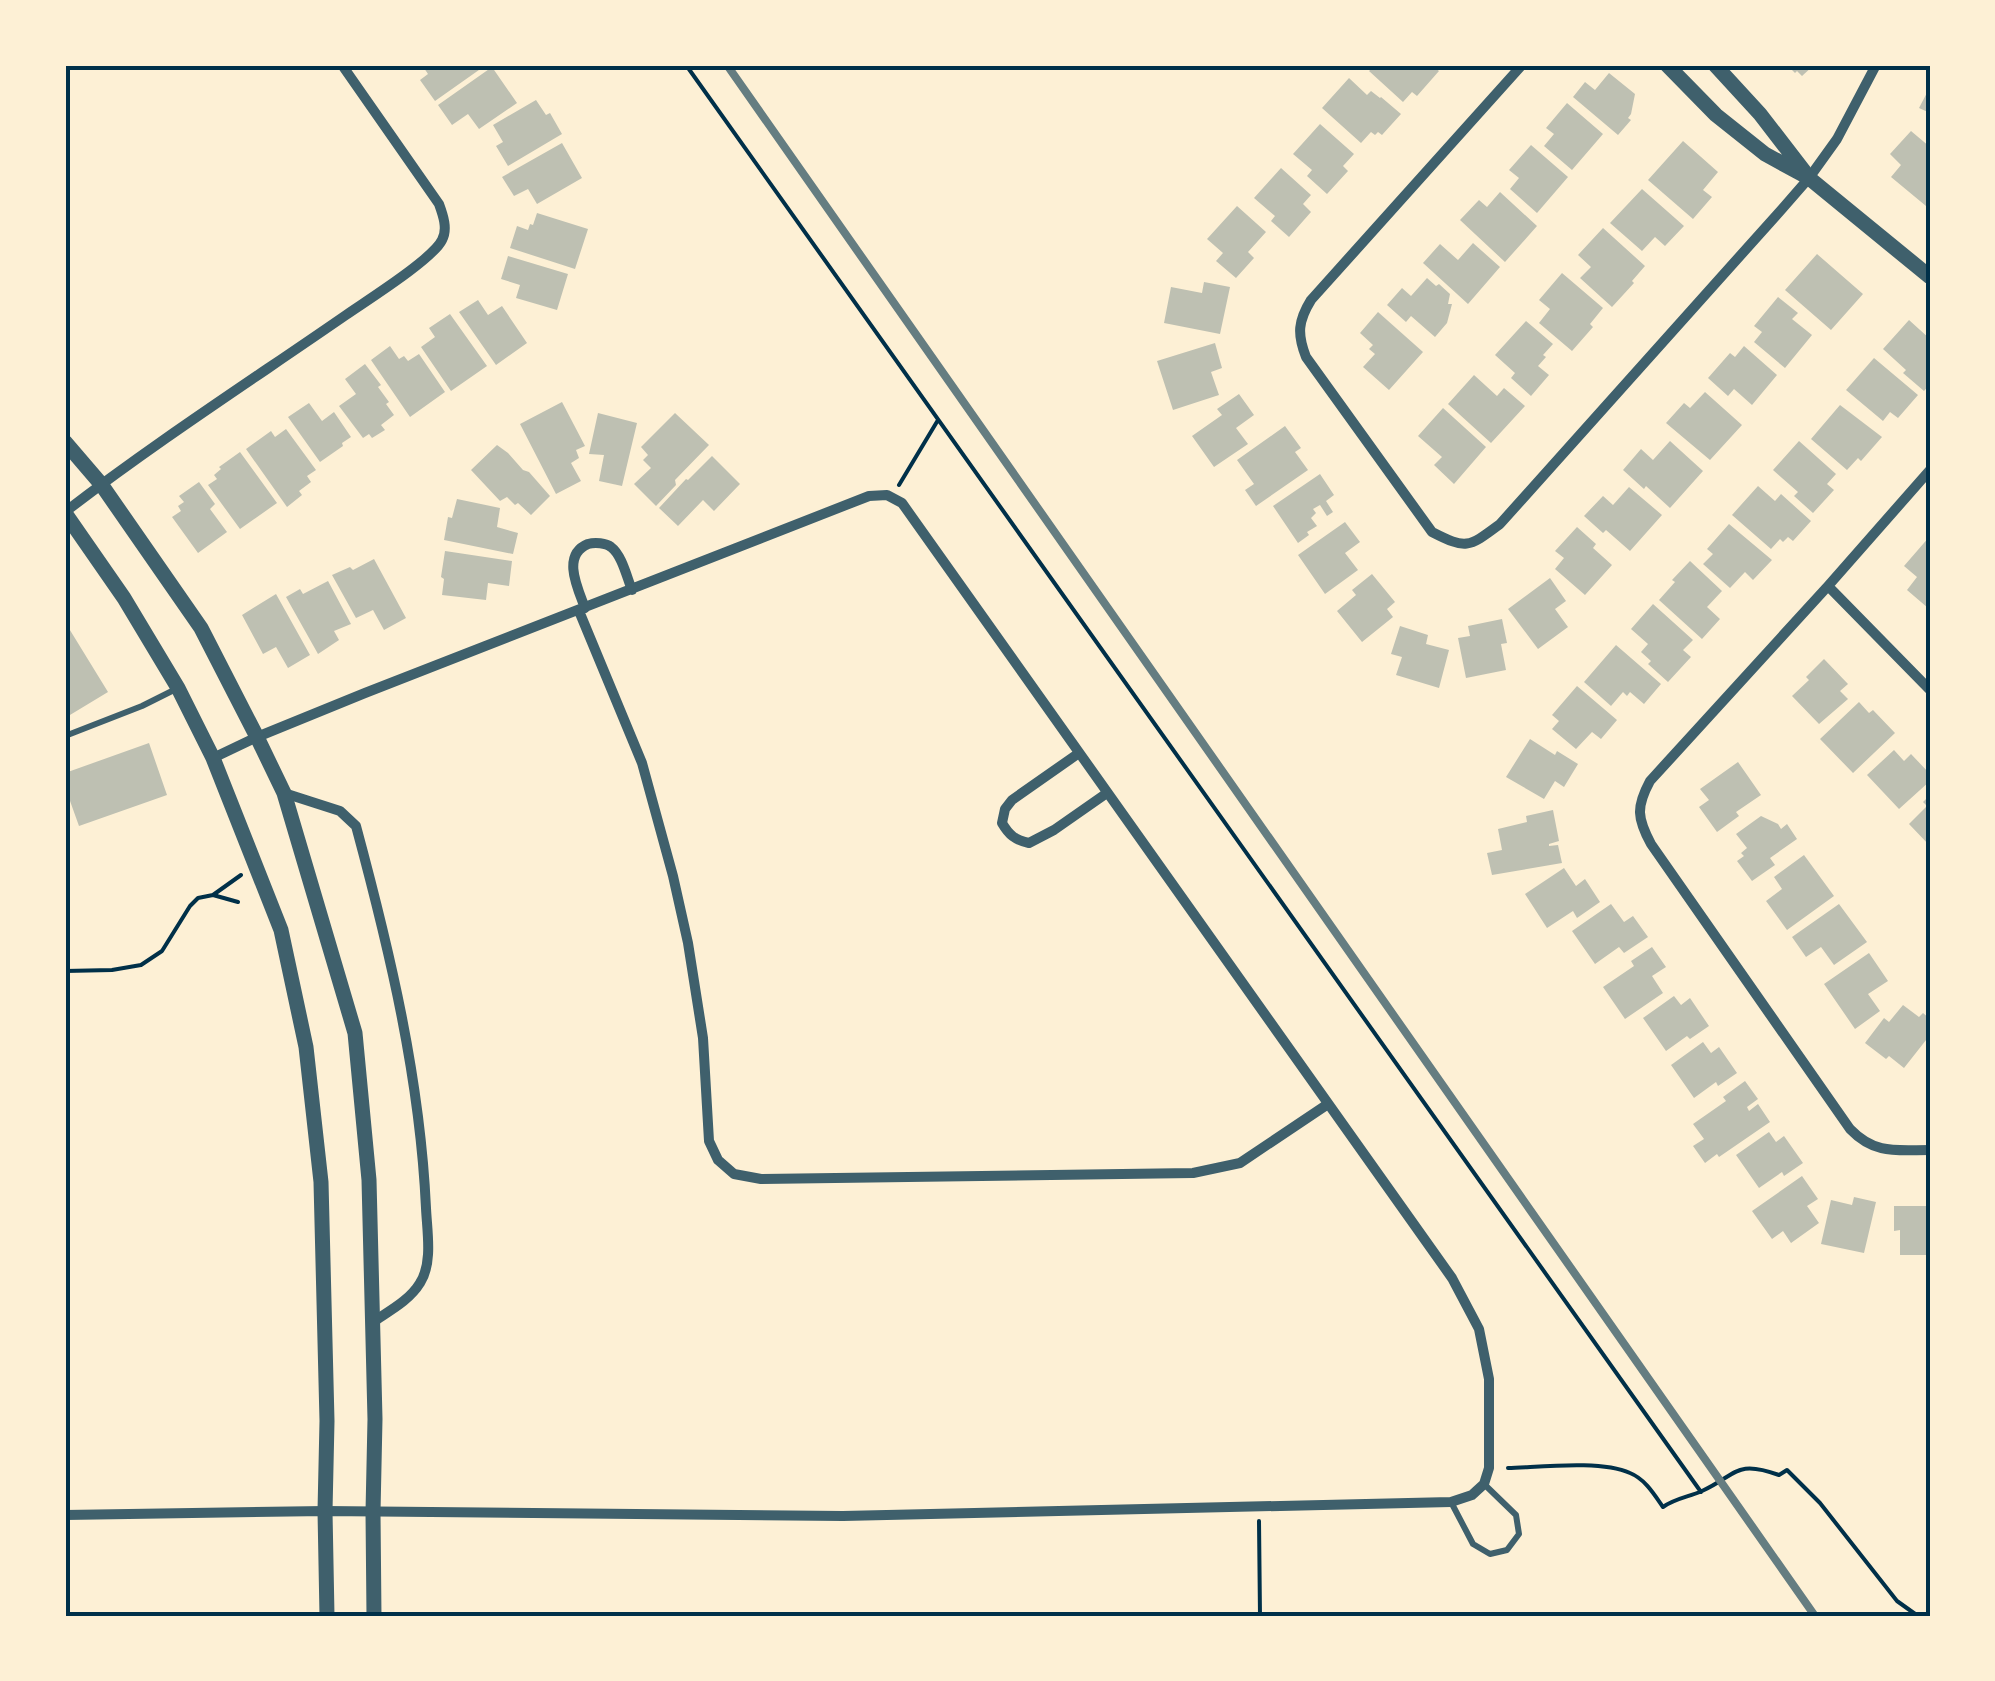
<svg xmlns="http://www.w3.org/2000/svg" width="1995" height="1681" font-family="'Open Sans',sans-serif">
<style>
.building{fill:#bec0b2}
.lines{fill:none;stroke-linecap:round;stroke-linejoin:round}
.path{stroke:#003049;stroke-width:4}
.service{stroke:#3f606c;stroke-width:6}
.minor{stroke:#3f606c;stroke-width:10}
.tertiary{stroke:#3f606c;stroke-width:15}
.rail{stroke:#657d81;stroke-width:8}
.neatline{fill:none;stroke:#003049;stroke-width:4}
</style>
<rect width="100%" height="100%" fill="#fdf0d5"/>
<path class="building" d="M422 65H486L435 101 420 80 428 74Z
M1375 65H1432L1439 71 1417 96 1412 92 1403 102 1369 71Z
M1787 65H1814L1802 76 1797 71 1795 73Z
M492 67 517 103 479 129 468 114 452 125 438 105Z
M1609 73 1635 94 1631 114 1628 118 1631 120 1618 135 1573 97 1585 82 1595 90Z
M1349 78 1367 95 1371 91 1380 98 1381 97 1401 114 1382 135 1378 132 1375 135 1371 132 1361 143 1322 108Z
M1930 87V113L1919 108Z
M536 100 546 115 550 113 562 134 508 166 496 146 503 142 493 125Z
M1567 103 1603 134 1572 170 1544 146 1554 134 1546 128Z
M1320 124 1354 154 1343 166 1348 171 1327 194 1307 176 1312 170 1293 154Z
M1911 131 1930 147V201L1926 206 1891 177 1901 165 1890 154Z
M1683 141 1718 172 1703 190 1712 197 1693 219 1648 180Z
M562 143 582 178 537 204 528 189 514 196 502 177Z
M1531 145 1568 177 1537 213 1510 189 1519 178 1509 170Z
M1281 168 1311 195 1303 204 1311 212 1289 237 1271 221 1275 216 1254 198Z
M1642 189 1684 226 1665 246 1655 237 1642 251 1610 223Z
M1500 192 1537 226 1505 262 1460 220 1479 200 1487 207Z
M1237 206 1266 232 1248 252 1254 258 1236 278 1216 261 1223 253 1207 239Z
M537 213 588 229 575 269 510 248 517 226 528 230 530 224 533 225Z
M1603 228 1645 266 1632 281 1634 283 1612 307 1580 278 1591 267 1578 255Z
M1473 243 1500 267 1468 304 1423 263 1440 244 1458 260Z
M1817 254 1863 294 1831 330 1785 290Z
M508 256 568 274 557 310 516 298 520 285 501 279Z
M1562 273 1603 308 1590 324 1593 327 1572 351 1539 323 1550 309 1539 300Z
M1427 278 1436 286 1439 284 1450 294 1448 304H1452L1447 323 1435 337 1411 316 1406 322 1387 305 1402 288 1411 296Z
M1204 282 1230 287 1220 334 1164 323 1171 287 1202 293Z
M1778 297 1798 313 1792 319 1812 335 1785 368 1754 342 1762 332 1754 326Z
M478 300 488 315 502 306 527 343 496 365 459 312Z
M1378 312 1423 352 1389 390 1363 367 1375 354 1369 349 1373 345 1360 333Z
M450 314 487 366 451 391 421 347 435 337 429 328Z
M1909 320 1930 339V384L1924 391 1903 373 1906 370 1883 349Z
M1526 321 1553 344 1543 355 1546 357 1538 366 1549 375 1531 396 1511 378 1515 373 1495 355Z
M1215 343 1222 368 1211 372 1219 395 1173 410 1157 361Z
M390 346 399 359 404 356 408 361 419 354 445 392 410 417 371 360Z
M1744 346 1777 375 1752 405 1734 389 1728 396 1708 378 1730 353 1735 357Z
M1874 358 1918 395 1898 418 1890 412 1883 421 1846 390Z
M365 364 381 385 378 387 389 402 386 404 394 415 381 425 385 430 372 438 369 434 363 438 339 406 356 394 345 379Z
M1474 375 1497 396 1504 388 1525 406 1491 443 1448 404Z
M1705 392 1742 425 1710 460 1666 423 1684 403 1690 408Z
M1239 394 1254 415 1236 428 1248 444 1214 467 1192 436 1222 415 1217 409Z
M562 402 585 446 576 450 579 458 571 463 581 481 556 494 520 424Z
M309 403 322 421 334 412 351 437 342 443 343 446 320 462 288 417Z
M1840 405 1882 437 1861 461 1858 458 1847 470 1811 439Z
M1443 408 1486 447 1454 484 1434 465 1442 457 1418 436Z
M598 413 637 423 622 486 599 481 604 455 589 454Z
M675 413 709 445 675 480 676 485 656 506 634 484 651 468 643 460 648 455 641 447Z
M1285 426 1301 448 1295 452 1308 470 1256 506 1245 490 1254 484 1237 460Z
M286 429 316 470 307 476 311 482 299 491 302 495 287 507 246 449 271 431 275 437Z
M1670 441 1703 471 1670 508 1646 486 1644 489 1623 470 1641 449 1653 460Z
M1799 441 1836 474 1827 484 1834 490 1813 513 1794 496 1798 492 1773 470Z
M497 445 508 453 523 470 529 472 550 496 531 515 518 503 515 505 507 497 500 501 471 470Z
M240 452 277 503 240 529 208 485 217 479 214 475 221 469 219 467Z
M712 456 740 484 714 511 703 500 678 526 659 508 686 479 688 480Z
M1320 474 1334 495 1326 501 1333 512 1327 516 1320 505 1313 509 1316 513 1311 518 1317 526 1307 532 1309 535 1298 543 1273 506Z
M199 482 215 504 210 509 227 532 198 553 172 517 181 511 178 506 184 502 179 496Z
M1758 486 1775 501 1781 494 1811 521 1793 541 1788 537 1783 542 1780 539 1771 549 1732 515Z
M1629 487 1662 515 1630 551 1606 530 1603 533 1584 516 1603 496 1613 505Z
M457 499 500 508 497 527 518 533 513 554 444 540 448 517 452 518Z
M1345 522 1360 542 1345 553 1358 570 1325 594 1298 555Z
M1729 524 1772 560 1753 580 1745 572 1730 588 1703 564 1713 554 1707 549Z
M1577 527 1596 544 1593 548 1612 565 1585 595 1555 569 1564 558 1555 551Z
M1930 536V606L1928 608 1907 590 1917 577 1904 566Z
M445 551 512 561 509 586 488 583 486 600 442 595 444 579 441 577Z
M374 559 406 618 384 630 373 610 356 618 332 575 350 567 353 570Z
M1690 561 1722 591 1707 607 1720 619 1702 639 1659 600 1675 582 1672 580Z
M1372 574 1395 602 1387 609 1393 617 1362 642 1337 611 1356 595 1352 590Z
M1550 578 1566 601 1555 609 1568 627 1538 649 1508 609Z
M328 581 351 624 334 631 339 640 318 654 286 597 300 589 303 594Z
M276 594 310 655 288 668 276 647 263 654 242 615Z
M1653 604 1693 640 1683 650 1691 657 1668 682 1648 664 1651 661 1641 652 1648 644 1631 629Z
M1502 619 1507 643 1501 644 1506 670 1466 678 1458 638 1470 636 1468 626Z
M65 622 108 692 65 718Z
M1400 626 1428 635 1426 644 1449 650 1439 688 1396 675 1402 657 1391 654Z
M1616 645 1661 684 1644 704 1630 692 1627 696 1623 692 1611 706 1584 682Z
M1824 659 1848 684 1840 691 1848 699 1819 724 1792 696 1809 680 1806 677Z
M1577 686 1617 720 1601 739 1592 732 1576 749 1552 729 1559 721 1552 715Z
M1859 702 1869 713 1873 710 1895 733 1853 773 1820 739Z
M1530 739 1555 755 1557 751 1578 764 1564 787 1555 781 1544 799 1506 777Z
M149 743 167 795 79 826 65 787V773Z
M1894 750 1904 761 1911 754 1930 774V781L1899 809 1867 775Z
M1738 762 1761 795 1736 812 1739 816 1717 832 1699 807 1709 800 1700 789Z
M1930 795V846L1909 824 1927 806 1923 802Z
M1553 810 1559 841 1549 844V846L1558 845 1562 863 1492 875 1487 853 1502 850 1498 829 1527 822 1526 816Z
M1761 816 1778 824 1781 829 1787 824 1797 839 1770 858 1775 865 1752 881 1737 861 1744 856 1741 853 1747 848 1736 834Z
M1804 855 1834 896 1787 930 1766 901 1782 889 1774 877Z
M1564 868 1576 886 1585 879 1600 902 1577 918 1573 911 1547 928 1525 894Z
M1611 904 1624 922 1633 916 1648 937 1624 953 1619 947 1595 964 1572 931Z
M1839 904 1867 942 1834 965 1821 947 1806 957 1792 937Z
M1652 947 1666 967 1652 976 1663 993 1625 1019 1603 987 1634 966 1631 961Z
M1869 953 1888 981 1868 994 1880 1011 1855 1029 1824 984Z
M1674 996 1681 1005 1690 998 1709 1026 1690 1039 1687 1036 1666 1051 1643 1018Z
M1903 1005 1919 1017 1923 1013 1930 1019V1035L1904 1068 1889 1056 1886 1059 1865 1043 1884 1018 1889 1022Z
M1703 1042 1711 1053 1719 1047 1737 1073 1718 1086 1716 1082 1694 1098 1671 1065Z
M1745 1081 1758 1099 1747 1107 1749 1111 1758 1104 1770 1122 1719 1157 1717 1154 1705 1163 1693 1146 1704 1139 1693 1124 1726 1101 1723 1097Z
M1769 1132 1776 1142 1784 1136 1803 1163 1784 1176 1782 1172 1759 1188 1736 1155Z
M1802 1176 1818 1199 1807 1206 1819 1223 1791 1243 1783 1231 1772 1239 1752 1211Z
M1854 1197 1876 1202 1864 1253 1821 1244 1831 1200 1852 1205Z
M1894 1206H1928L1930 1255H1900V1230L1894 1231Z"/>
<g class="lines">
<path class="path" d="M686 65 1701 1492
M899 485 938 420
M213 895 238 902
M65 971 112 970 141 965 162 951 190 906 198 898 213 895 241 875
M1508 1468C1541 1467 1601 1460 1630 1473 1645 1479 1654 1494 1663 1507 1676 1498 1689 1497 1702 1491 1737 1475 1735 1459 1779 1475L1787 1470 1820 1503 1897 1601 1918 1616
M1259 1521 1260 1616"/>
<path class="service" d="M65 736 142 706 178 688
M1451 1502 1473 1544 1490 1554 1507 1550 1519 1534 1516 1515 1484 1484"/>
<path class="minor" d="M1522 65 1311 300C1298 321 1297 334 1306 357L1432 532C1467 550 1469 547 1500 524L1782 209 1809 178 1837 139 1876 65
M1930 470 1828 586 1650 781C1636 807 1637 818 1651 844L1850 1129C1875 1155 1897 1150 1930 1150
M65 512C156 442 252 380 346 315 366 301 433 259 442 240 448 229 443 215 439 204L342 65
M1828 586 1930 690
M585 608C578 589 561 555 588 544 595 542 606 543 611 547 622 555 627 578 632 590
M579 611 642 763 673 876 688 943 703 1038 709 1141 718 1160 734 1174 761 1179 1193 1173 1240 1163 1328 1104
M1079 753 1012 800 1005 809 1002 823C1009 835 1015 840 1029 843L1054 830 1107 793
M284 793 340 811 356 826C390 952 420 1078 426 1208 427 1231 433 1263 420 1283 409 1301 389 1311 373 1322
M65 1515 325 1511 843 1516 1451 1502 1472 1495 1484 1484 1489 1468V1379L1479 1329 1452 1278 902 503 887 495 869 496 365 693 257 737 213 758"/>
<path class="tertiary" d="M1667 65 1716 115 1765 154 1809 178 1930 277
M1715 65 1760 114 1804 171
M65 442 101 484 201 628 257 737 284 793 355 1033 369 1180 375 1419 373 1512 374 1616
M65 513 124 598 178 688 213 758 281 930 306 1047 321 1182 327 1421 325 1511 327 1616"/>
<path class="rail" d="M727 65 1815 1616"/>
</g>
<rect width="1995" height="1681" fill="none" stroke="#fdf0d5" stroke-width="135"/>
<rect x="68" y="68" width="1860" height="1546" class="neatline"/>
</svg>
